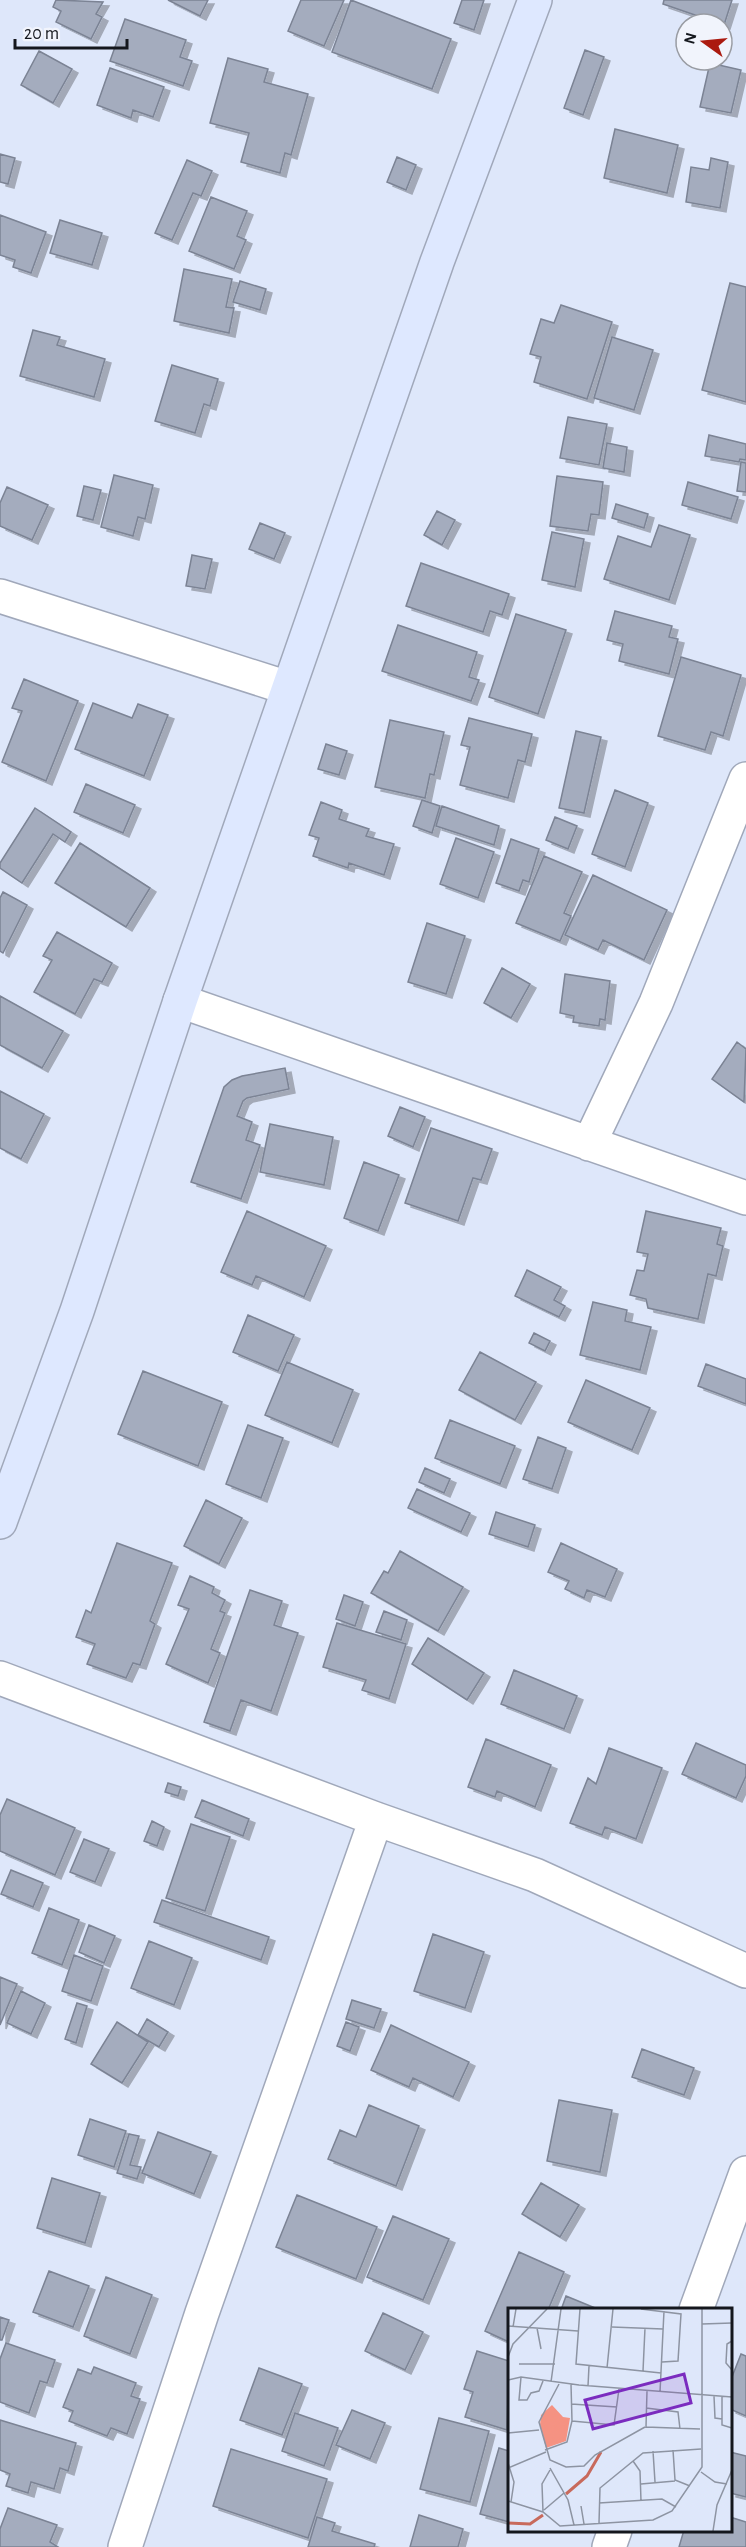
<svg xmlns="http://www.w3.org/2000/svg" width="746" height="2547" font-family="'Alegreya Sans',sans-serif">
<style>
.building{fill:#a4acbe;stroke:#7b8394;stroke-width:1.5;filter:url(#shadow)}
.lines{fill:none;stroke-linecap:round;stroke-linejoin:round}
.street-casing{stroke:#a0a8ba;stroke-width:36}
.secondary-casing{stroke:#a0a8ba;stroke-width:36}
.street{stroke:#fff;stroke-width:33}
.secondary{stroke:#dee8ff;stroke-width:33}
.inset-river{fill:none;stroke:#c86a5c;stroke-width:3}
.inset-road{fill:none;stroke:#8d94a2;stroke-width:1.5}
.view{fill:#7b2cbf;fill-opacity:0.15;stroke:#7b2cbf;stroke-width:3}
.inset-edge{fill:none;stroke:#14171d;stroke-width:3}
</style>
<defs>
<filter id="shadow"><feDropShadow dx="6" dy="4" stdDeviation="0" flood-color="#0004"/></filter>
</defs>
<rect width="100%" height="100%" fill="#dee7fa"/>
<path class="building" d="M56 0 103 2 96 14 102 17 91 39 56 22 61 11 53 7Z
M168 0H208L200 16Z
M301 0H344L324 46 288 31Z
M351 0 451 39 432 89 332 52Z
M462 0H484L474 30 454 23Z
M664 0H732L724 25 663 4Z
M125 19 186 40 180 57 192 61 183 86 110 61Z
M585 50 604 57 583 115 564 108Z
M39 51 72 69 53 103 21 85Z
M228 58 268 69 264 82 308 94 291 155 285 153 280 173 241 162 249 133 210 123Z
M710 63 741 70 731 113 700 107Z
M110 68 164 87 153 117 133 110 131 118 97 105Z
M615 129 678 145 667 193 604 178Z
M0 154 15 158 8 184 0 182Z
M397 157 416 165 406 190 387 182Z
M711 158 728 162 720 208 686 202 691 167 709 170Z
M187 160 212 171 201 196 193 193 172 240 155 233Z
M211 197 247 211 237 236 246 240 234 269 189 251Z
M0 215 46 232 31 273 13 267 15 260 0 255Z
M60 220 102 233 92 265 50 253Z
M184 269 232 279 226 307 234 308 229 333 174 321Z
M240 281 266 289 260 310 233 302Z
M730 283 746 287V402L702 390Z
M561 305 612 322 587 399 534 382 541 357 530 354 541 319 554 323Z
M33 330 60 337 57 345 105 359 94 397 20 376Z
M612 337 653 350 634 410 594 398Z
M172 365 218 379 210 406 204 404 195 433 155 421Z
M568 417 607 424 599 465 560 458Z
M709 435 746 444V460L740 459 739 462 705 456Z
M607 443 627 447 624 472 603 468Z
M741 462 746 463V492L737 491Z
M114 475 153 485 145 519 138 517 133 536 101 527Z
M557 476 603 482 599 515 591 514 588 531 550 526Z
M688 482 738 497 731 519 682 505Z
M84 486 101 490 93 520 77 516Z
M7 487 48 505 32 540 0 526V503Z
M616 504 648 514 644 528 612 518Z
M437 511 455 520 442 545 424 535Z
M260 523 285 533 274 559 249 549Z
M659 525 690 535 669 600 604 579 618 536 651 547Z
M552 532 584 539 575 587 542 580Z
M192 555 212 559 205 589 186 586Z
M421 563 509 594 502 615 490 611 483 632 406 606Z
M615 611 672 626 669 637 678 639 669 674 619 661 623 644 607 640Z
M516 614 566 630 538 714 489 697Z
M398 625 477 652 469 677 479 680 471 701 382 671Z
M681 657 741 675 723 736 711 732 705 750 658 736Z
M24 679 78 701 46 781 2 762 22 711 12 708Z
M93 703 132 718 138 704 168 715 144 776 75 749Z
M469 718 532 734 525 762 518 760 508 798 460 785 470 747 461 745Z
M390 720 444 732 434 775 430 774 425 798 375 787Z
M576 731 601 737 584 813 559 808Z
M326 744 347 751 339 775 318 769Z
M86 784 135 805 123 833 74 812Z
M615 790 648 803 625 867 592 854Z
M422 800 440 806 432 833 413 826Z
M321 802 342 810 339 819 369 829 366 836 394 844 384 875 349 863 348 868 313 856 319 838 309 835Z
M442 806 499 826 494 845 436 826Z
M35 808 71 832 65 842 53 834 22 883 0 868V863Z
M555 817 577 826 568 849 546 840Z
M456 838 494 852 478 898 440 884Z
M511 839 539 849 529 882 523 880 519 891 496 883Z
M80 843 150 888 126 927 55 883Z
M544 856 582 872 564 913 571 916 560 941 516 923Z
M593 875 667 910 644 960 603 940 598 950 565 935Z
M3 892 27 905 3 953 0 951V898Z
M427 923 465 936 446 994 408 982Z
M57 932 112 963 102 982 94 979 75 1014 34 992 52 960 43 956Z
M502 968 530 984 511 1018 484 1003Z
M565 974 610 981 605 1020 600 1019 599 1026 573 1022 574 1016 560 1013Z
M0 996 63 1031 42 1068 0 1045Z
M737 1042 746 1049 744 1102 712 1079Z
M285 1068 289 1089 247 1098 243 1101 237 1116 252 1122 246 1140 260 1145 241 1199 191 1182 224 1087 232 1080 242 1076Z
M0 1091 44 1114 21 1159 0 1148Z
M400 1107 425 1117 413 1147 388 1136Z
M270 1124 333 1137 324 1185 260 1172Z
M431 1128 492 1149 481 1180 473 1178 458 1221 405 1203Z
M364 1162 399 1175 378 1231 344 1218Z
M247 1211 326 1246 304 1297 256 1276 252 1285 221 1272Z
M646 1211 721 1228 717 1244 723 1246 716 1276 708 1274 698 1319 648 1308 646 1299 630 1295 637 1270 644 1271 648 1254 637 1252Z
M527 1270 561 1287 554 1300 565 1306 559 1317 515 1296Z
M593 1302 627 1310 625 1321 651 1327 640 1370 580 1355Z
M248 1315 294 1335 278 1371 233 1352Z
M534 1333 550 1341 545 1351 529 1343Z
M480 1352 536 1382 515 1420 459 1390Z
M287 1362 353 1390 332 1443 265 1415Z
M706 1364 746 1379V1404L698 1386Z
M143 1371 222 1402 198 1466 118 1434Z
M586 1380 650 1408 632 1450 568 1422Z
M450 1420 515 1446 500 1484 435 1458Z
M248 1425 283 1438 261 1498 226 1484Z
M538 1437 566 1448 552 1489 523 1479Z
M425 1468 450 1479 444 1493 419 1482Z
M417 1489 470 1513 461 1532 408 1508Z
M206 1500 242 1518 219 1564 184 1546Z
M496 1512 535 1525 528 1547 489 1534Z
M117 1543 172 1563 150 1621 155 1624 140 1665 133 1663 126 1678 87 1664 95 1644 76 1637 86 1610 91 1613Z
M561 1543 617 1569 605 1597 587 1590 584 1598 565 1589 569 1581 548 1572Z
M400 1551 463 1587 438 1631 371 1593 384 1571 388 1573Z
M190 1576 214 1587 212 1593 225 1600 220 1611 225 1613 211 1649 220 1653 208 1683 166 1664 189 1609 178 1605Z
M250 1590 282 1601 274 1625 298 1633 271 1711 241 1700 230 1731 204 1722Z
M344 1595 363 1602 355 1626 336 1619Z
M384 1611 407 1620 401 1640 376 1632Z
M337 1623 406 1644 389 1699 362 1690 366 1680 323 1667Z
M428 1638 484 1673 467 1700 412 1664Z
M514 1670 577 1696 564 1729 501 1704Z
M486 1739 551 1765 535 1807 497 1791 495 1797 468 1787Z
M696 1743 746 1765V1776L736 1798 682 1774Z
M609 1748 662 1768 636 1839 605 1827 602 1835 570 1823 588 1778 596 1784Z
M168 1783 181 1787 178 1796 165 1792Z
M7 1799 75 1828 55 1875 0 1851V1815Z
M202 1800 249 1819 243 1836 195 1817Z
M152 1821 164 1827 157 1846 144 1841Z
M191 1824 230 1837 205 1911 166 1898Z
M84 1839 109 1849 95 1882 70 1872Z
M11 1870 43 1883 33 1907 1 1894Z
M162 1900 269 1937 261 1960 154 1922Z
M49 1908 79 1920 62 1965 32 1953Z
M89 1925 115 1936 104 1963 79 1952Z
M433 1934 484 1952 465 2008 414 1991Z
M149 1941 192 1958 174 2005 131 1988Z
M74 1955 103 1966 91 2001 62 1991Z
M0 1977 17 1984 0 2025Z
M21 1991 45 2003 31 2034 7 2023Z
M352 2000 381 2009 374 2028 346 2019Z
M77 2003 87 2006 76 2043 65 2039Z
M147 2019 168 2032 159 2047 138 2035Z
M117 2022 148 2042 122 2083 91 2064Z
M346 2022 359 2027 350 2051 337 2046Z
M391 2025 469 2062 453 2097 413 2078 409 2087 371 2070Z
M642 2049 694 2068 684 2095 632 2077Z
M559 2100 612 2110 600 2172 547 2161Z
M369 2105 419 2126 396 2186 328 2159 340 2130 356 2137Z
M90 2119 126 2131 114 2167 78 2155Z
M158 2132 211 2152 194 2194 142 2173Z
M129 2134 139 2136 130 2165 141 2167 137 2179 117 2173Z
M52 2178 100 2193 85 2243 37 2228Z
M541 2183 579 2205 560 2237 522 2214Z
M297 2195 377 2227 356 2279 276 2247Z
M393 2216 449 2239 423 2300 367 2277Z
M519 2252 564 2272 548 2310H509V2342L485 2331Z
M49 2271 89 2286 73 2327 33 2312Z
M106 2277 152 2295 130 2354 84 2336Z
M566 2296 600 2310H561Z
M383 2313 423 2332 405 2370 365 2351Z
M0 2317 9 2320 2 2340H0Z
M6 2343 55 2360 47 2383 40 2381 29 2413 0 2402V2359Z
M477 2351 509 2361 507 2430 465 2417 473 2392 464 2389Z
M741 2354 746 2356V2416L730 2409V2382Z
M94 2367 136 2383 131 2396 140 2399 127 2434 111 2428 107 2436 69 2421 73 2411 63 2407 78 2369 91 2374Z
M259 2368 302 2384 282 2435 240 2420Z
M352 2410 385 2423 370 2459 336 2445Z
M295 2413 338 2428 324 2466 282 2451Z
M439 2418 489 2431 470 2502 420 2489Z
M0 2420 76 2443 68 2471 60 2468 54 2489 31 2482 28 2493 6 2486 10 2474 0 2470Z
M499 2448 509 2451V2522L480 2514Z
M231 2449 327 2479 308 2538 213 2506Z
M730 2452 746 2456V2497L730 2493Z
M8 2508 57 2525 50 2542 58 2547H0V2529Z
M419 2515 463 2529 458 2547H410Z
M317 2517 335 2523 332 2531 375 2544 374 2547H308Z
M730 2517 746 2522V2547H679L684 2530H730Z"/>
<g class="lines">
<defs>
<path id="street" d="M0 596 288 688
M180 1001 746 1198
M589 1144 656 1003 746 779
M0 1678 376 1819 535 1875 746 1971
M696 2310 746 2173
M125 2547 202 2313 376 1819
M609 2547 615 2530"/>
<path id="secondary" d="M0 1522 77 1311 180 1001 437 262 535 0"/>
</defs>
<use href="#street" class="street-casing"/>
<use href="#secondary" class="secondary-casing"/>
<use href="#street" class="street"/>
<use href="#secondary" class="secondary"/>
</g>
<g transform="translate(508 2308)">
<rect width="224" height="224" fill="#dee7fa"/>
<path d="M44 97 55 109 62 110 58 133 38 140 32 117 33 107Z" fill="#f59282"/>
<path class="inset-river" d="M58 186 79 168 93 144M0 215 22 216 35 207"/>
<path class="inset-road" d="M72 1 68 56 153 65M133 1 173 6 170 53 154 54M194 16 224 15M0 18 70 23M5 19 8 1M104 19 155 21M29 20 33 41M224 33 219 36 218 55 224 62M0 49 5 36 39 1M11 56H47M99 60 105 1M135 63 137 20M13 69 11 92H19L23 85 31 83 35 73M0 72 13 69 71 77 224 89M43 74 53 1M51 76 31 114 42 152 58 159 76 158 87 147 137 119M80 78 81 58M139 83 138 119 192 121M152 84 156 3M206 88 207 110 214 111M214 88V117L224 120M63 96 109 99M138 100 170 104 172 121M64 113 106 117 111 81M0 125 31 122M37 142 59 134 64 113 63 76M165 142 167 172 182 178M145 143 147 174M125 153 132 163 133 193M0 155 6 174 3 194M0 160 38 144M42 160 60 192 66 217M193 164 207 174 219 176M133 176 167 173M0 193 35 204 52 218 145 212 164 203 194 159V1M91 195 154 191 168 199M73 198 76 216M36 202 56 185M35 204 34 176 42 162M91 215 92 180 135 145 193 141M205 223 209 197 224 162"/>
<path class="view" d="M176 66 183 95 85 121 77 92Z"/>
<rect width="224" height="224" class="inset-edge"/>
</g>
<g transform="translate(704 42) rotate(285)"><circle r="28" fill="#f1f4fc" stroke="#999ca3" stroke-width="1.5"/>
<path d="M0-4.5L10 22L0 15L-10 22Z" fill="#ab1a0f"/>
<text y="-9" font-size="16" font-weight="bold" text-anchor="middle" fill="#14171d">N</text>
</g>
<path d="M15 39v9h112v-9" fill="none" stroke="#14171d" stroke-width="3"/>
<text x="24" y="39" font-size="18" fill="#14171d" stroke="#f1f4fc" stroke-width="4.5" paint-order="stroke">20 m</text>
</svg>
